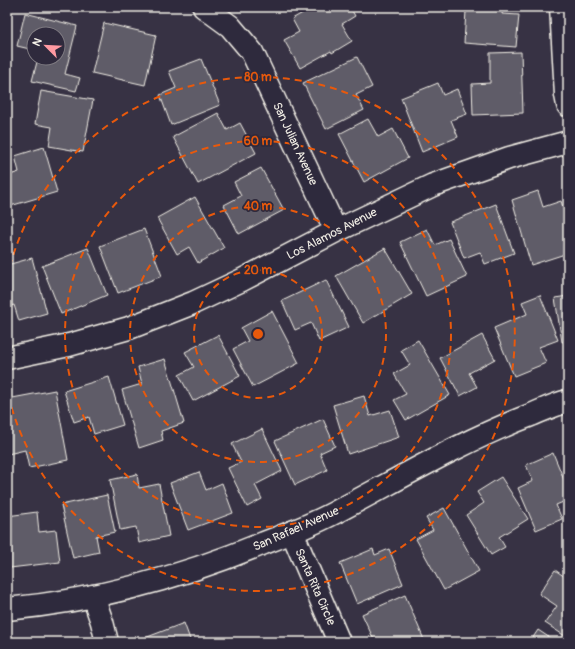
<svg xmlns="http://www.w3.org/2000/svg" width="575" height="649" font-family="Pangolin,sans-serif">
<style>
.building{fill:#5f5c67;stroke:#f4f1e8}
.lines{fill:none;stroke-linecap:round;stroke-linejoin:round}
.street-casing{stroke:#f4f1e8;stroke-width:25}
.secondary-casing{stroke:#f4f1e8;stroke-width:25}
.street{stroke:#2f2a3d;stroke-width:22}
.secondary{stroke:#2f2a3d;stroke-width:22}
.ring{fill:none;stroke:#e8590c;stroke-width:2;stroke-dasharray:7 5}
.labels{text-anchor:middle;dominant-baseline:central;stroke-width:3.5;stroke-linejoin:round;paint-order:stroke}
.street-label{font-size:12px;fill:#f4f1e8;stroke:#2f2a3d}
.centre{fill:#e8590c;stroke:#2f2a3d;stroke-width:2}
.ring-label{font-size:12px;text-anchor:middle;font-weight:bold;fill:#e8590c;stroke:#2f2a3d;stroke-width:3.5;stroke-linejoin:round;paint-order:stroke}
</style>
<rect width="100%" height="100%" fill="#373244"/>
<filter id="ink" filterUnits="userSpaceOnUse"><feTurbulence type="fractalNoise" baseFrequency=".025" numOctaves="2"/><feDisplacementMap in="SourceGraphic" scale="8" xChannelSelector="R" yChannelSelector="G"/><feConvolveMatrix kernelMatrix="1 2 1 2 8 2 1 2 1" color-interpolation-filters="sRGB"/></filter>
<g filter="url(#ink)">
<path class="building" d="M313 7H350L355 16 342 24 352 41 332 53 331 51 300 68 284 40 299 32 292 19Z
M446 7H503L502 14 519 15 516 47 464 43 466 11 446 9Z
M25 13 77 26 65 74 80 78 76 91 32 81 38 58H58V34H34V50L17 46Z
M104 23 156 35 145 85 92 73Z
M521 52 523 113 473 115 472 84 490 83V53Z
M357 57 372 87 356 95 364 110 326 129 303 83Z
M201 59 220 105 171 125 160 95 176 88 169 71Z
M438 83 443 95 457 89 467 114 451 120 458 137 422 152 401 98Z
M41 91 93 100 83 152 49 146 52 127 35 124Z
M218 113 227 130 240 123 256 153 198 184 173 137Z
M368 119 378 137 393 129 408 158 364 182 339 134Z
M44 147 57 192 7 207V176L19 172 15 156Z
M261 168 284 210 239 234 224 205 241 196 234 182Z
M538 191 543 207 561 201 568 223V253L531 265 512 200Z
M195 197 224 248 198 263 189 247 177 254 157 218Z
M496 204 514 253 485 264 480 252 464 258 450 222Z
M144 229 162 276 118 293 100 246Z
M427 229 435 245 449 239 467 277 426 296 400 242Z
M88 248 107 295 61 314 42 266Z
M385 248 412 294 363 323 336 276Z
M32 258 47 313 19 321 14 305 7 307V265Z
M326 280 349 327 319 341 311 323 295 330 282 301Z
M540 295 558 340 539 347 546 363 514 376 494 328 527 314 522 302Z
M568 296V341L562 342 555 298Z
M272 311 299 363 253 387 233 349 248 341 241 328Z
M218 335 240 376 193 401 179 375 194 367 185 352Z
M482 335 495 359 469 373 477 387 460 396 440 358Z
M418 340 450 395 406 420 394 400 406 394 394 374 410 365 401 350Z
M165 359 184 423 161 431 163 440 139 448 122 390 142 384 138 367Z
M109 377 123 425 94 434 89 417 74 422 64 391Z
M55 390 68 460 29 468 25 450 8 454 7 449V399Z
M364 396 370 416 390 410 399 437 348 454 333 405Z
M323 419 335 446 320 453 327 470 295 485 275 441Z
M262 429 282 471 255 485 262 499 247 507 228 468 241 462 232 444Z
M553 453 568 489V500L556 505 562 519 536 530 518 488 533 481 526 465Z
M199 472 206 490 222 483 233 513 188 530 170 483Z
M137 474 139 488 159 484 169 536 139 543 136 527 120 530 110 480Z
M501 477 528 519 499 537 505 547 491 555 466 515 484 503 477 492Z
M107 495 115 532 96 536 99 552 73 558 61 505Z
M444 508 479 571 444 590 416 539 433 530 426 518Z
M37 512 39 532 56 530 60 562 10 568 7 544V516Z
M373 549 375 555 389 549 403 584 357 604 340 563Z
M555 570 568 579V638L545 623 557 606 539 594Z
M405 595 425 642H375L362 614Z
M184 623 191 642H137V641Z
M538 630 556 642H530Z"/>
<g class="lines">
<defs>
<path id="street" d="M204 7 230 26 252 52 336 231
M561 7 566 95 568 105
M7 358 69 345 129 328 193 303 242 280 336 231 433 185 509 158 568 142
M292 532 339 642
M93 596 102 622 107 642"/>
<path id="secondary" d="M7 609C95 601 182 577 264 543 288 534 311 525 334 513 399 479 462 441 531 415 543 410 556 404 568 401"/>
</defs>
<use href="#street" class="street-casing"/>
<use href="#secondary" class="secondary-casing"/>
<use href="#street" class="street"/>
<use href="#secondary" class="secondary"/>
</g>
</g>
<g class="ring">
<circle cx="258" cy="334" r="64"/>
<circle cx="258" cy="334" r="128"/>
<circle cx="258" cy="334" r="193"/>
<path d="M7 278A257 257 0 1 1 7 390"/>
</g>
<g class="labels">
<g class="street-label">
<text transform="translate(295 144) rotate(65)">San Julian Avenue</text>
<text transform="translate(332 234) rotate(-27)">Los Alamos Avenue</text>
<text transform="translate(296 529) rotate(-24)">San Rafael Avenue</text>
<text transform="translate(315 587) rotate(66)">Santa Rita Circle</text>
</g>
</g>
<circle cx="258" cy="334" r="6" class="centre"/>
<g class="ring-label">
<text x="258" y="81">80 m</text>
<text x="258" y="145">60 m</text>
<text x="258" y="210">40 m</text>
<text x="258" y="274">20 m</text>
</g>
<rect width="575" height="649" fill="none" stroke="#2f2a3d" stroke-width="24"/>
<rect x="12" y="12" width="551" height="625" fill="none" stroke="#f4f1e8" stroke-width="1.5" filter="url(#ink)"/>
<g transform="translate(46 46) rotate(294)"><circle r="19" fill="#2f2a3d" stroke="#7e7a81"/>
<path d="M0-3L7 15L0 10L-7 15Z" fill="#ff9aa2"/>
<text y="-6" font-size="11" font-weight="bold" text-anchor="middle" fill="#f4f1e8">N</text>
</g>
</svg>
